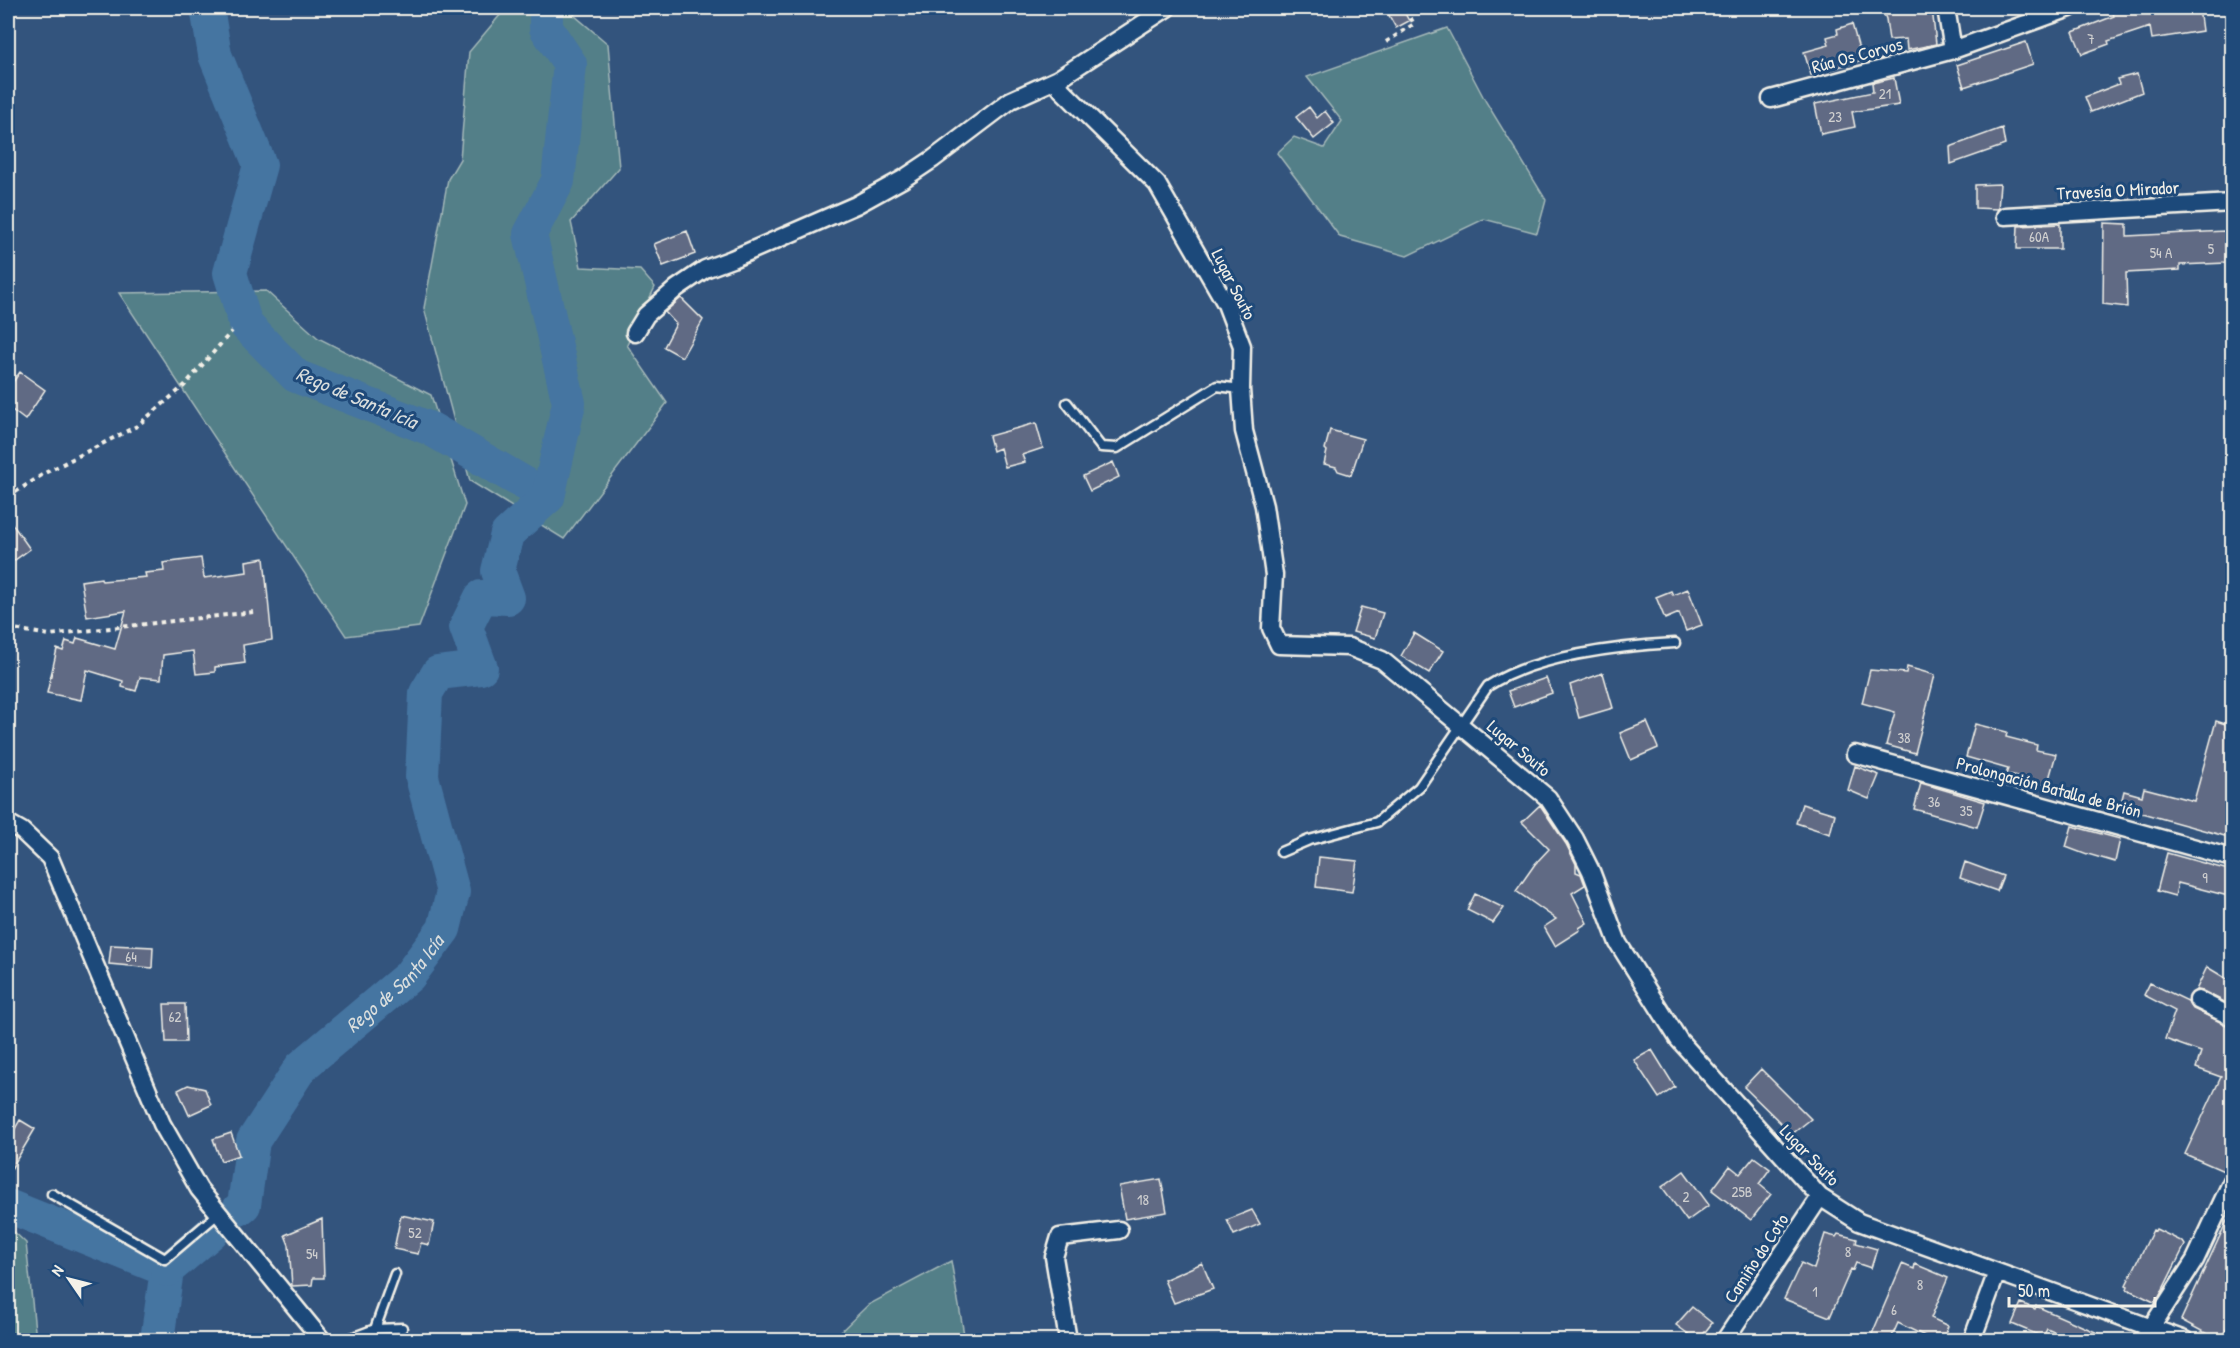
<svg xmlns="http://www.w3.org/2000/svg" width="2240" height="1348" font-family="'Patrick Hand',sans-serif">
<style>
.green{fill:#537f88;stroke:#a4b8b8;stroke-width:1.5}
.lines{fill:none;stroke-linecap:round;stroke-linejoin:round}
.river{stroke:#4574a1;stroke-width:34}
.building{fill:#616a84;stroke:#f4f1e8;stroke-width:1.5}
.service-casing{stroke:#f4f1e8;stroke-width:13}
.minor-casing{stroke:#f4f1e8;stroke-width:21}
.path{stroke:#f4f1e8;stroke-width:4;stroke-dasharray:4.5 4.5;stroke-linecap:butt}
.service{stroke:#1f4a7a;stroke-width:8}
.minor{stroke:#1f4a7a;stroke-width:16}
.labels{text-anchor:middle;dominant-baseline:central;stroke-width:6;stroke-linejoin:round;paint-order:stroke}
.number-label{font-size:15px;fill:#cfcfcf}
.street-label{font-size:18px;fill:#f4f1e8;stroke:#1f4a7a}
.water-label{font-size:20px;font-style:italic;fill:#dadedd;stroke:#1f4a7a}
</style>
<rect width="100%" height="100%" fill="#33547d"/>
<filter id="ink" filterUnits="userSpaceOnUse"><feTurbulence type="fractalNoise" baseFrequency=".0167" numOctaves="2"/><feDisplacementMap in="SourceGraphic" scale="12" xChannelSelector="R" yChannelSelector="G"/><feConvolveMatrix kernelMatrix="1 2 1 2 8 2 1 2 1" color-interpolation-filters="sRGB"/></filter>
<g filter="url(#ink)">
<path class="green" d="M506 8H578L574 15 608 44 619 168 571 222 581 267 640 270 655 287 627 345 667 403 564 539 470 481 424 308 448 179 460 159 469 52Z
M1447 28 1486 102 1546 200 1537 233 1484 219 1407 256 1340 237 1277 153 1294 137 1324 148 1342 121 1307 77Z
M266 291 318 338 431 395 465 505 419 627 346 636 119 293Z
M8 1226 26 1243 36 1340H8Z
M951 1261 965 1340H832L868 1305Z"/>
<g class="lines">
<g class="river">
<path d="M207 8 215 55 260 165 230 273 246 325 296 376 431 429 548 497"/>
<path d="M8 1206 167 1270 157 1340"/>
<path id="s1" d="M239 1209 244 1205 253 1141 301 1067 409 976 444 929 453 892 422 777 426 693 438 673 481 668 466 627 481 597 508 598 498 571 507 534 548 497 569 403 530 234 558 181 570 64 546 28V8"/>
<path d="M167 1270 212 1232"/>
</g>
</g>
<path class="building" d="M1385 8H1402L1409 21 1396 28Z
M1882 8H1932L1936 44 1907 50 1906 39 1889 40 1886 19Z
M2120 8H2199L2202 31 2152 39 2150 27 2108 41 2109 44 2082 54 2073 32 2114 16 2112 10Z
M1852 24 1862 60 1811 75 1804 52 1829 45 1827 37 1838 34 1837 29Z
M2026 42 2033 64 1964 87 1957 65Z
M2137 74 2142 92 2091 112 2085 97 2119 84 2117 79Z
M1894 78 1899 105 1852 112 1855 127 1821 134 1815 104 1873 92 1872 83Z
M1309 107 1317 118 1325 111 1334 123 1314 139 1296 117Z
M2002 128 2005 145 1951 164 1950 147Z
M2000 184 1998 209 1975 208V185Z
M2104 223 2127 224V236L2225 231 2226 263 2180 265V270L2126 273 2127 307 2103 304Z
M2060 224V249H2017L2018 226Z
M687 231 695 254 663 266 654 244Z
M681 298 703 320 682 357 664 347 676 324 665 312Z
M20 372 45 390 25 420 8 407V389Z
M1036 423 1043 448 1022 455 1025 462 1005 467 1000 448 993 451 989 436Z
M1330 430 1363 439 1351 475 1338 471 1336 467 1324 464 1327 451 1325 449Z
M1113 462 1119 477 1090 491 1083 476Z
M8 518 30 549 8 565Z
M201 558 204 578 247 572 246 561 264 558 272 640 243 645 245 663 215 667V672L196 674 193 651 163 655 161 679 140 677 136 691 122 687 123 681 87 670 81 700 47 693 57 649 63 651 66 641 75 644 77 638 115 649 126 611 87 617 81 581 101 578 102 581 146 577 145 573 164 571 163 563Z
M1688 589 1702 625 1686 631 1679 613 1665 619 1656 597 1671 591 1673 595Z
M1361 607 1383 613 1375 638 1353 632Z
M1414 633 1443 651 1429 673 1401 656Z
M1907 667 1935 675 1915 753 1886 745 1895 712 1862 703 1870 670 1906 673Z
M1603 673 1613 708 1579 718 1570 685Z
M1546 678 1552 693 1514 707 1508 691Z
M2216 721 2232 726V838L2120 807 2124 791 2142 796 2144 788 2194 801Z
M1647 722 1658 748 1631 760 1620 733Z
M1975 724 2007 732 2006 737 2037 745 2036 750 2056 754 2047 786 2006 774 2008 769 1966 757Z
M1855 766 1879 775 1869 799 1848 790Z
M1921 783 1985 802 1977 827 1914 809Z
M1802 804 1835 814 1830 834 1796 823Z
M1540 805 1566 844 1576 864V872L1581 874 1585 885 1572 893 1587 923 1579 928 1580 930 1555 946 1544 927 1556 919 1516 891 1535 864 1549 849 1522 822Z
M2072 826 2120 839 2115 862 2088 854 2087 855 2066 847Z
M2167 853 2232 871V897L2178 883 2175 896 2157 891Z
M1319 857 1357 861 1352 892 1316 887Z
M1965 862 2003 876 1997 891 1960 878Z
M1475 894 1504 908 1493 923 1467 910Z
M111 945 153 947 152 968 109 964Z
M2207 967 2232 982V1006L2203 991 2196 990Z
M2150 983 2188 1001 2193 1009 2232 1027V1171L2226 1172 2185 1154 2221 1077 2196 1068 2201 1052 2165 1039 2175 1011 2144 995Z
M164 1004H185L186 1042H166Z
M1652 1050 1675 1087 1659 1098 1634 1060Z
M1761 1069 1811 1119 1792 1134 1744 1087Z
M188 1085 205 1089 211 1105 189 1115 178 1090Z
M20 1120 35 1129 8 1174V1141Z
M231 1133 239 1155 221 1161 213 1139Z
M1754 1157 1770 1169 1759 1184 1771 1194 1751 1220 1712 1190 1730 1166 1740 1174Z
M1684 1171 1709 1205 1687 1221 1662 1187Z
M1161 1179 1167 1212 1125 1219 1119 1186Z
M1252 1210 1260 1224 1234 1235 1227 1220Z
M2232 1210V1316L2222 1339 2209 1335 2181 1320Z
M401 1215 434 1222 429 1245 421 1243 418 1254 394 1249Z
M322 1219 324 1278H313L312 1285 292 1286 289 1245 285 1235Z
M2156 1229 2183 1242 2185 1245 2159 1297 2154 1302 2127 1289 2128 1286 2126 1285 2153 1230 2155 1231Z
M1825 1234 1836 1237 1838 1234 1857 1239 1856 1243 1877 1249 1871 1268 1856 1263 1853 1270 1851 1269 1830 1317 1784 1299 1801 1263 1814 1269Z
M1202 1263 1213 1289 1174 1303 1164 1280Z
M1902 1264 1914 1269 1915 1264 1948 1278 1931 1318 1948 1326 1942 1341H1935L1898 1323 1890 1341H1869Z
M2021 1303 2035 1309 2036 1306 2116 1341H2074L2047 1329 2043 1337 2012 1324Z
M1692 1307 1712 1323 1698 1341 1676 1325Z"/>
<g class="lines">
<defs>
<path id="service" d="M1067 403 1101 447 1117 448 1217 386 1241 389
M1281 852 1309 840 1377 822 1419 787 1488 686C1534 656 1620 646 1675 643
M52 1194 165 1259 219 1213
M375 1329 395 1274
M346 1340 375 1329 402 1328"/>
<path id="minor" d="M1946 8 1953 50
M1058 79 1061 89 1157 184 1226 304 1242 346 1241 389 1244 431 1264 506 1274 575 1271 628 1279 645 1349 647 1382 660 1548 798 1575 839 1591 871 1618 943 1679 1040 1820 1197 1859 1222 2185 1340
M1771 99 1953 50 2070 8
M2005 216 2232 203
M635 333 646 315 677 288 705 269 732 259 856 205 903 179 933 159 1011 100 1058 79 1167 8
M1855 754 2232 858
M8 823 22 831 50 858 162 1124 199 1189 322 1340
M2198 1000 2232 1017
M1068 1340 1054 1257 1060 1237 1119 1230
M1725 1340 1820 1197
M1972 1340 1997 1272
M2143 1340 2195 1260 2232 1181"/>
</defs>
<use href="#service" class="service-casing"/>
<use href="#minor" class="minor-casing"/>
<path class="path" d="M1386 42 1414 24 1405 8
M8 497 45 473 137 426 184 386 232 331
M8 628 49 635 253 612"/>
<use href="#service" class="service"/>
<use href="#minor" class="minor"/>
</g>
</g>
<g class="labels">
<g class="number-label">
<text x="2091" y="38">7</text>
<text x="1885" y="93">21</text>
<text x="1835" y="116">23</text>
<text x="2039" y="236">60A</text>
<text x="2211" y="248">5</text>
<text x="2161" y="252">54 A</text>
<text x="1904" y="737">38</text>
<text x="1934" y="801">36</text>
<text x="1966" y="810">35</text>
<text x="2205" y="877">9</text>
<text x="131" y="956">64</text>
<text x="175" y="1016">62</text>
<text x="1742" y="1191">25B</text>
<text x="1686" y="1196">2</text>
<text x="1143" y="1199">18</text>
<text x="415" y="1232">52</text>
<text x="1848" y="1251">8</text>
<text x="312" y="1253">54</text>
<text x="1920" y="1284">8</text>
<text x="1815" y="1291">1</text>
<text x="1894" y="1309">6</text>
</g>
<g class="street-label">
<text transform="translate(1857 55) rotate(-15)">Rúa Os Corvos</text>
<text transform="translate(2118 190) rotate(-3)">Travesía O Mirador</text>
<text transform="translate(1234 284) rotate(63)">Lugar Souto</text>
<text transform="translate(1519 748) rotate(40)">Lugar Souto</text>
<text transform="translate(2049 787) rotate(15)">Prolongación Batalla de Brión</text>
<text transform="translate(1810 1155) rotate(46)">Lugar Souto</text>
<text transform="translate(1756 1258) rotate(-57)">Camiño do Coto</text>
</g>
<g class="water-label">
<text transform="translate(357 397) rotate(23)">Rego de Santa Icía</text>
<text stroke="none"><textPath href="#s1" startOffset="285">Rego de Santa Icía</textPath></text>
</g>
</g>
<rect width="2240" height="1348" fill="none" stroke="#1f4a7a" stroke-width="30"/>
<rect x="15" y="15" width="2210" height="1318" fill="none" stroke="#f4f1e8" stroke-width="2" filter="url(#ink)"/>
<g transform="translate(69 1279) rotate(305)" stroke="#1f4a7a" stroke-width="4.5" paint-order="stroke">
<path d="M0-4.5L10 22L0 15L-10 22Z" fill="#f4f1e8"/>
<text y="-9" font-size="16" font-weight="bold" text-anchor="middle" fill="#f4f1e8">N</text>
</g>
<path d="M2009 1297v9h146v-9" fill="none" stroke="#f4f1e8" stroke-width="3"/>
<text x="2018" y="1297" font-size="18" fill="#f4f1e8" stroke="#1f4a7a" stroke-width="4.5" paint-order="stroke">50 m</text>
</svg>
